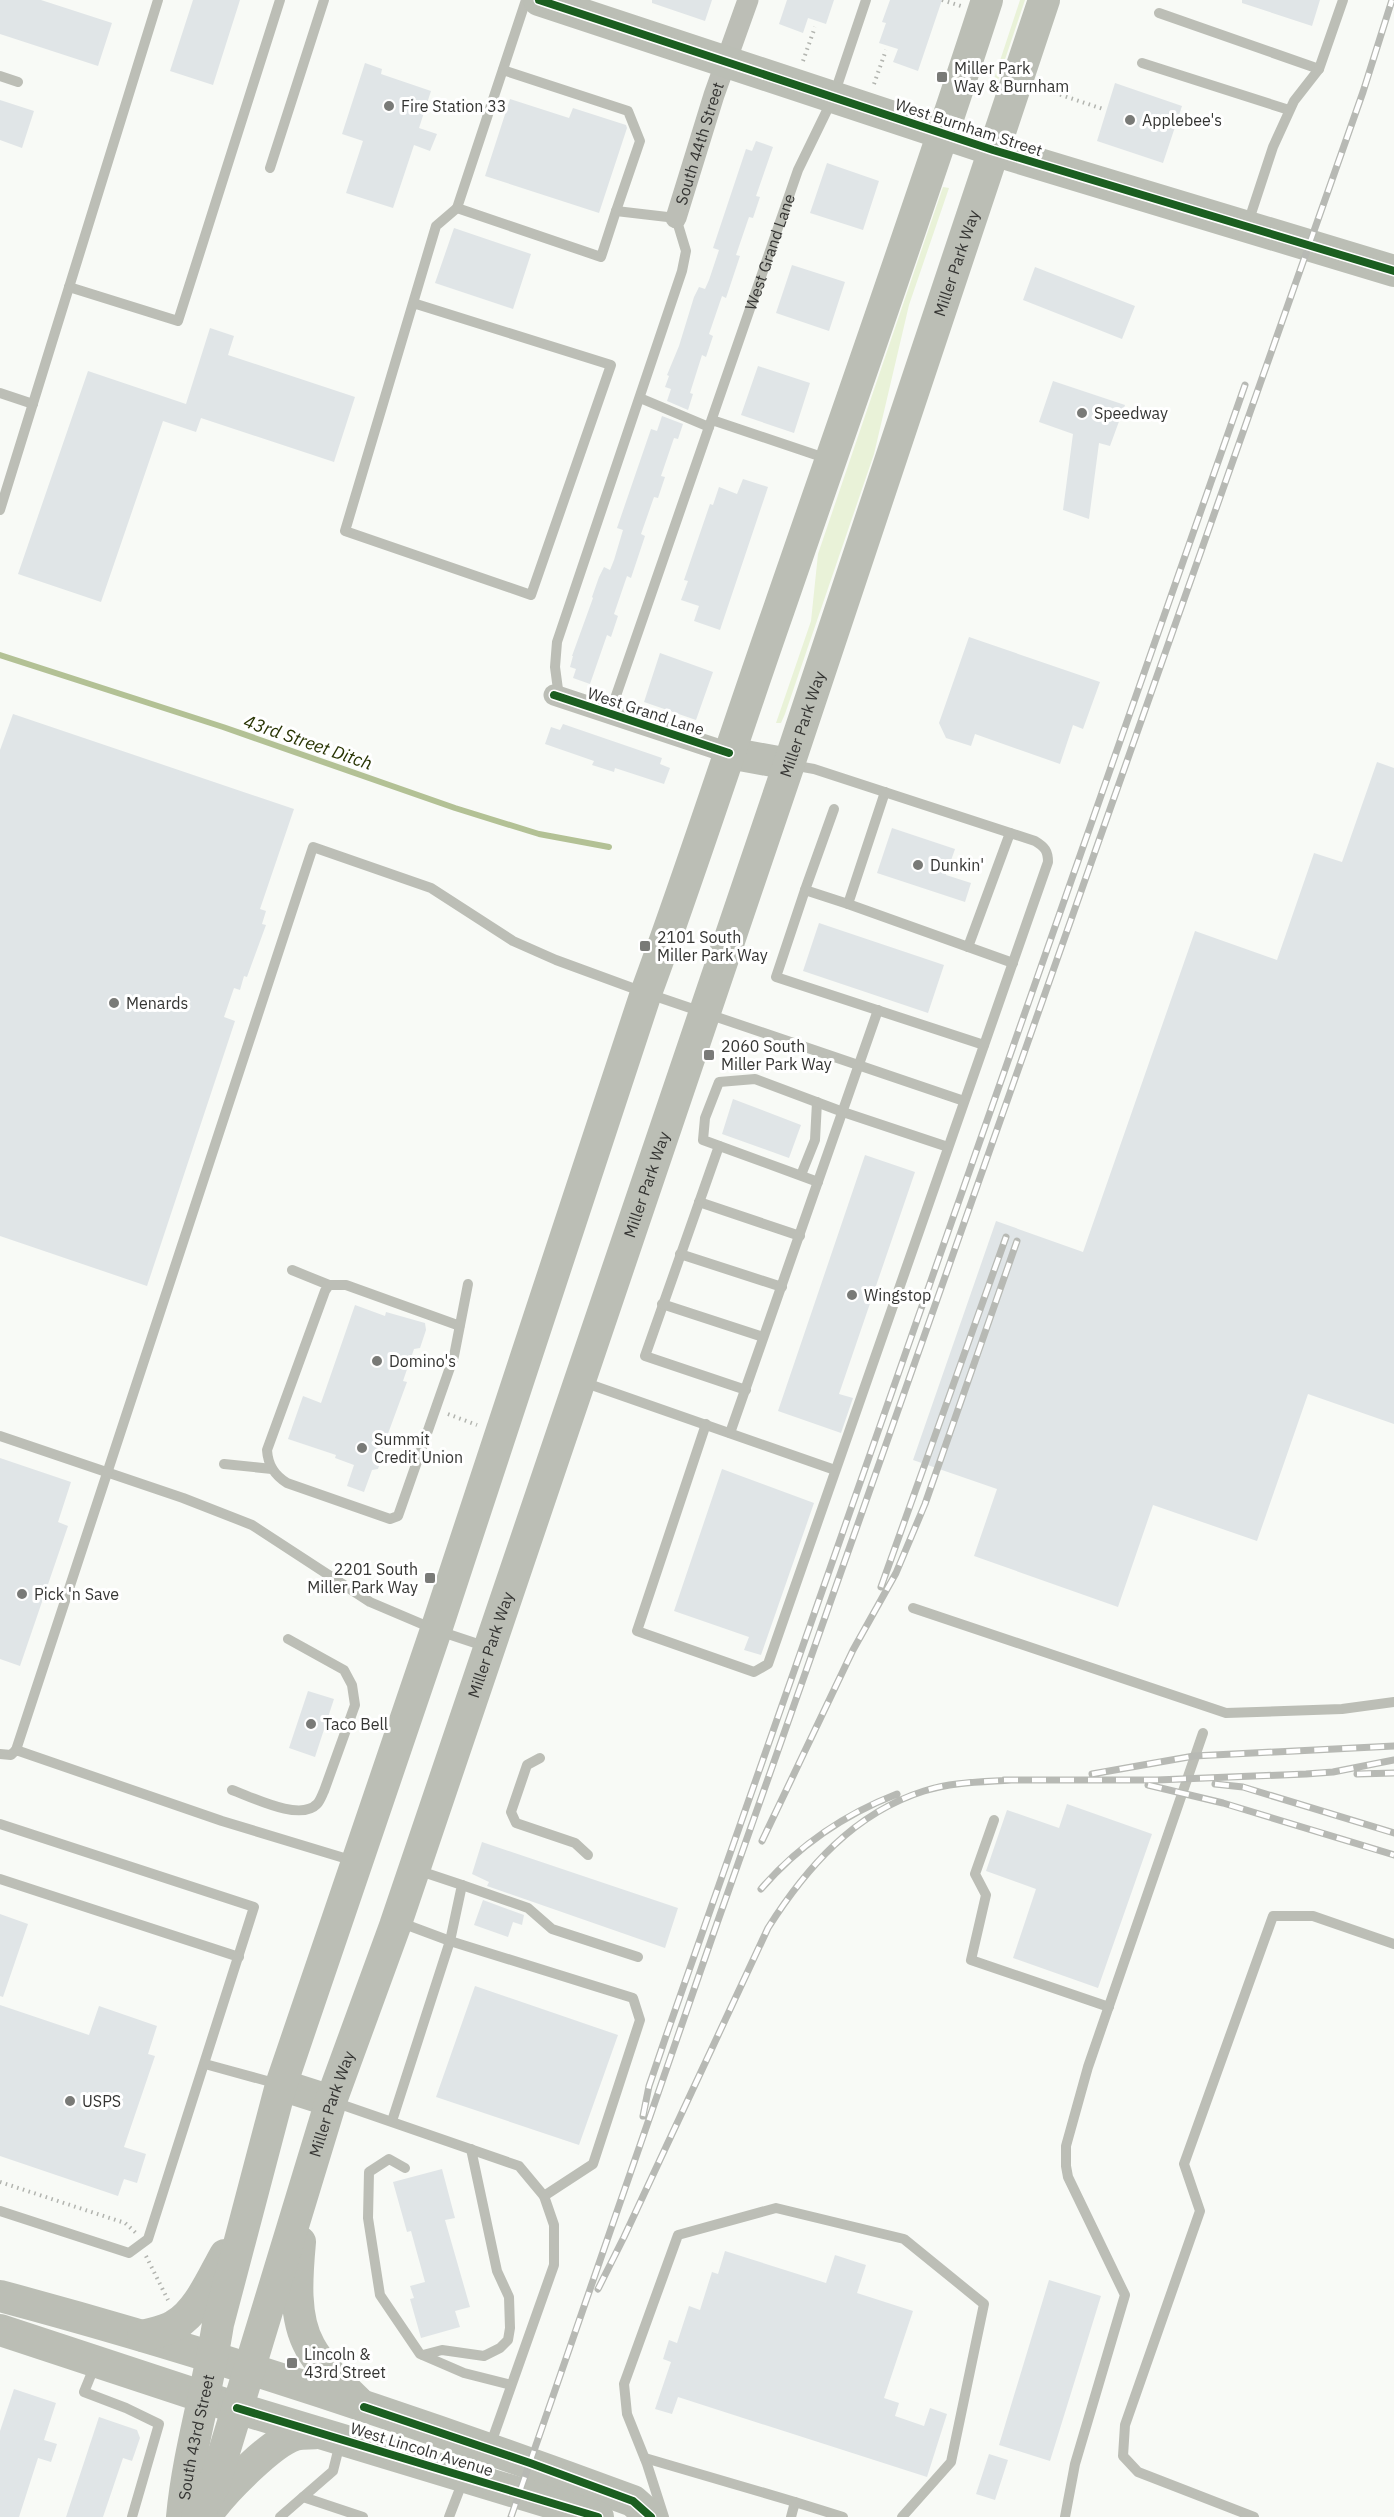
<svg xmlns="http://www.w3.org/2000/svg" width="1394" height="2517" font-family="'IBM Plex Sans',sans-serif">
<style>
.green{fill:#e9f2d8}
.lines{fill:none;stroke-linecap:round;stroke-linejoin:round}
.stream{stroke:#b3c195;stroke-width:6}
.building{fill:#e0e5e7}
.path{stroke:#b2b4af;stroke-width:4;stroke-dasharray:1.5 4.5;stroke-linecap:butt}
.lane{stroke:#bcbeb6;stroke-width:10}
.street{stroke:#bcbeb6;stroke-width:21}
.secondary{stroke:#bbbeb5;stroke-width:32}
.rail-casing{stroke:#b7b9b4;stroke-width:7}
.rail{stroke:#fff;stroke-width:4.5;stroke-dasharray:14;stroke-linecap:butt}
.cycleway-casing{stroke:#fff;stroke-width:11}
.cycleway{stroke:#1b5e20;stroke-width:8}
.poi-dot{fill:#797a77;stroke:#fff;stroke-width:2}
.labels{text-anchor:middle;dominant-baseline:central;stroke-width:6;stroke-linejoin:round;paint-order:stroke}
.poi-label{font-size:16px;fill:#353533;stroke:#fff;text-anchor:start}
.street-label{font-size:16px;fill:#353533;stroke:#fff}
.water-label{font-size:18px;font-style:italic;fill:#273302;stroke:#fff}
</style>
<rect width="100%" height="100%" fill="#f8faf6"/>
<path class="green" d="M1020 0H1025L994 92 990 91Z
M943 187 949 188 909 305 874 454 785 714 781 723H776L811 621 818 554Z"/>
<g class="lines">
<path class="stream" d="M0 655 223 727 455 808 539 834 609 847"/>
</g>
<path class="building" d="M0 0H41L112 23 98 66 0 34Z
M193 0H240L213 85 170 71Z
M652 0H712L705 21 652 3Z
M787 0H834L826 24 808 18 803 33 779 24Z
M890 0H942L918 71 893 62 898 49 879 43 886 23 882 22Z
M1242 0H1320L1312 26 1242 3Z
M365 63 382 69 381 74 431 91 419 128 437 134 430 151 414 145 393 208 346 193 363 141 342 134Z
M1115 83 1182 106 1163 163 1097 141Z
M510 99 569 118 573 108 626 125 627 128 599 213 485 176Z
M0 100 34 111 22 148 0 140Z
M756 141 773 147 756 196 760 197 753 218 749 217 736 255 740 256 726 298 722 296 709 334 713 336 706 357 702 355 690 393 693 394 688 410 667 401 671 389 665 387 669 376 667 375 679 346 694 297 699 287 705 289 709 280 719 250 713 248 746 149 752 151Z
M827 163 879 181 863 230 810 213Z
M454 228 531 254 513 309 435 283Z
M792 265 845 282 829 331 776 313Z
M1035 267 1135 306 1122 339 1023 300Z
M210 328 234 336 228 355 355 397 334 462 201 418 196 432 163 421 101 602 18 574 88 371 186 404Z
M758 366 810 383 794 433 741 415Z
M1053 381 1125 405 1110 446 1099 443 1089 519 1063 510 1073 434 1039 422Z
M662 416 683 424 678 439 674 438 661 476 665 477 658 498 654 497 641 534 645 536 631 578 627 576 614 614 618 616 611 637 607 635 590 684 573 678 576 669 570 667 573 656H572L593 598 592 597 599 577 604 567 610 570 614 560 623 530 617 528 651 429 657 431Z
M743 479 768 487 720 630 694 621 699 606 681 600 688 581 684 580 710 504 713 505 719 487 737 494Z
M969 637 1100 682 1083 729 1073 725 1060 764 975 734 971 746 946 738 939 723Z
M660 653 713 672 696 720 644 702Z
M13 714 294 809 260 909 266 911 262 924 266 925 247 977 244 976 240 990 234 988 224 1017 235 1021 147 1286 0 1236V750Z
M563 724 662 758 660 764 670 768 664 784 615 768 614 772 592 765 594 761 545 744 551 727 560 730Z
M1377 762 1394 768V1424L1308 1394 1257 1541 1153 1505 1118 1607 974 1556 997 1489 913 1460 996 1221 1083 1252 1195 931 1277 960 1314 853 1342 862Z
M892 828 955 849 946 875 971 883 965 902 877 873Z
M819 923 944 965 928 1013 803 971Z
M733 1099 801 1125 789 1158 722 1134Z
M865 1155 915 1172 839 1394 853 1398 841 1433 778 1411Z
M355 1305 385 1316 386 1312 425 1323 426 1330 420 1348 414 1349 403 1381 407 1382 382 1450 384 1451 378 1469 372 1470 364 1492 347 1486 354 1465 335 1458 336 1455 288 1439 303 1396 321 1403Z
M0 1458 71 1482 58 1522 68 1526 20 1666 0 1659Z
M722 1469 814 1503 761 1655 744 1650 749 1637 674 1611Z
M308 1691 334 1699 315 1757 289 1748Z
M1067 1804 1152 1834 1098 1988 1013 1958 1036 1889 986 1871 1007 1810 1059 1828Z
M482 1842 678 1908 665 1948 487 1886 489 1882 472 1874Z
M483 1900 524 1915 522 1925 513 1922 508 1937 474 1925Z
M0 1914 28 1924 3 1997 0 1996Z
M475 1986 618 2035 579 2145 436 2097Z
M0 2005 89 2035 99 2006 157 2026 148 2054 155 2056 124 2147 146 2154 137 2183 124 2179 118 2196 0 2156Z
M442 2169 455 2218 445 2220 470 2307 455 2311 460 2327 421 2338 410 2299 414 2298 410 2286 425 2282 411 2231 407 2232 393 2182Z
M725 2251 826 2283 835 2255 866 2265 857 2293 913 2311 884 2398 899 2403 895 2416 924 2426 930 2408 947 2414 927 2477 678 2397 672 2414 655 2409 671 2362 663 2359 669 2340 677 2343 689 2306 700 2310 712 2272 718 2274Z
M1049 2280 1101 2296 1050 2461 999 2445Z
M14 2389 56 2403 44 2440 57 2444 51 2462 38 2458 19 2517H0V2431Z
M99 2417 137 2430 140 2438 132 2461 123 2458 103 2517H66Z
M989 2454 1008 2460 995 2500 976 2494Z"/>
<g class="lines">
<path class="path" d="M942 0 961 6
M803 61 815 27
M874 84 886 50
M1043 89 1103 109
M448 1414 477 1425
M0 2182 125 2223 136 2233
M146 2256 168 2300"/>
<g class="lane">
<path d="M526 0 457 208 601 257 616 211 676 218 686 251 682 271 557 642 555 667 559 697"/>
<path d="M1159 13 1319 69"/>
<path d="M1142 63 1289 110"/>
<path d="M503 70 628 111 640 141 616 211"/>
<path d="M0 76 18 82"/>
<path d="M270 168 324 0"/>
<path d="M1248 223 1273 147 1294 101 1319 69 1343 0"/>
<path d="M69 287 178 321 280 0"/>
<path d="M413 303 611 365 531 595 345 531 436 226 457 208"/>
<path d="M0 393 33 404"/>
<path d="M640 398 709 427"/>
<path d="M712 420 828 459"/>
<path d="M0 510 158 0"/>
<path id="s1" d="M610 713 798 170 833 98 866 0"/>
<path d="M885 792 848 904 1013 963"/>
<path d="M834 809 805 890 848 904"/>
<path d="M805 890 776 977 984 1045"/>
<path d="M968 947 1010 833"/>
<path d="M719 1146 645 1356 746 1390"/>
<path d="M801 1175 815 1140 817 1102"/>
<path d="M818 1182 703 1140 705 1118 719 1082 755 1079 843 1112 948 1147"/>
<path d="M699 1202 800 1236"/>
<path d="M680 1254 782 1287"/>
<path d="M292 1270 329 1285"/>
<path d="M662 1304 763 1337"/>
<path d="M460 1326 346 1285H329L325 1291 267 1450C268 1465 274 1475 287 1483L390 1519 398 1516 454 1356 468 1284"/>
<path d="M583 1382 835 1470"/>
<path d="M706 1424 637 1631 754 1672 768 1664 1048 862C1048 851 1045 847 1035 841L814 769 792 765"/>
<path d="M730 1433 878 1010"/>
<path d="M0 1436 183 1498 252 1525 370 1602 436 1630 487 1647"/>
<path d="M224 1464 272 1469"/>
<path d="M913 1608 1226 1713 1342 1709 1394 1702"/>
<path d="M16 1750 313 847 431 888 513 941 556 960 646 993 964 1101"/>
<path d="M0 1754 11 1755 16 1750 222 1821 354 1861"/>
<path d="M540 1758 527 1765 511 1812 516 1823 575 1843 588 1855"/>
<path d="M232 1790C252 1797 300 1822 317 1804 320 1801 322 1795 324 1791L355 1705 352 1685 344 1670 288 1639"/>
<path d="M994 1820 975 1874 986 1895 971 1960 1109 2007"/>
<path d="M0 1824 254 1907 148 2239 129 2253 0 2211"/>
<path d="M0 1879 239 1957"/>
<path d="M462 1885 528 1908 552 1929 638 1957"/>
<path d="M399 1922 450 1941 633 1998 640 2020 593 2164 544 2196"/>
<path d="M205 2064 278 2084"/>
<path d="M334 2102 519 2166 544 2196 554 2225V2265L490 2446"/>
<path d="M392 2121 450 1941 462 1885 417 1870"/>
<path d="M405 2168 389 2159 369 2172 368 2218 380 2295 420 2354 464 2373 511 2385"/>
<path d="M423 2355 442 2350 484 2356 500 2348 508 2340 510 2328 509 2297 497 2271 471 2149"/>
<path d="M95 2365 84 2392 126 2408 159 2424 132 2517"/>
<path d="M645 2458 795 2502"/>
<path d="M303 2497 363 2517"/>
<path d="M280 2517 333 2471 340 2443"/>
<path d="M449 2517 464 2478"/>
<path d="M664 2517 647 2464 627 2414 624 2384 678 2235 776 2208 904 2239 984 2304 951 2462 902 2517"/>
<path d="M791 2517 795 2502 843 2517"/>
<path d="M1065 2517 1075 2464 1125 2295 1068 2177 1066 2166V2146L1088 2067 1203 1733"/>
<path d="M1254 2517 1138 2472 1123 2456 1125 2425 1200 2211 1184 2164 1273 1916H1313L1394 1944"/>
</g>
<g class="street">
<path id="s2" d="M676 218 714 95 748 0"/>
<path d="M554 695 729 753"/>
</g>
<g class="secondary">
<path d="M539 0 993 150 1394 271"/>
<path d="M729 753 789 764"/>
<path d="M281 2085 331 2101"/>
<path d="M300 2242C297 2275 293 2317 310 2347 322 2369 342 2386 359 2403"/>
<path d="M0 2296C214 2353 425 2424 633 2501L651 2517"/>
<path d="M0 2330 237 2408 598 2517"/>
<path d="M143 2336C153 2333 166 2331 175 2325 198 2312 212 2278 225 2255"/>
<path d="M211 2509C226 2489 272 2442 295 2435 302 2433 311 2434 318 2433"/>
<path id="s3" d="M182 2517C188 2452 208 2389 218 2324L281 2085 436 1630 646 993C693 866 734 737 779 609 849 406 921 204 987 0"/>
<path id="s4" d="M197 2517 214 2485 331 2101 395 1926 789 764 1044 0"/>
</g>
<defs>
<path id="rail" d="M881 1587 1006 1237
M1092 1774 1194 1756 1394 1746
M1357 1774 1394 1773
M1004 1780H1157L1306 1774 1333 1772 1394 1760
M1215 1784 1243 1787 1394 1833
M1148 1785 1223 1803 1394 1855
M762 1841 853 1650 896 1573 925 1504 1017 1241
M761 1889C799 1845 843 1815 897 1794
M643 2116 649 2086 665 2039 1245 385
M598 2289 624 2237 768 1928C806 1868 854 1813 924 1791 952 1782 982 1782 1011 1780
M511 2517 715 1929 1363 92 1392 0"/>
</defs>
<use href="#rail" class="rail-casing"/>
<use href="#rail" class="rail"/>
<defs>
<path id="cycleway" d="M539 0 993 150 1394 271
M554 695 729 753
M364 2407 530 2463 633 2501 651 2517
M237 2408 598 2517"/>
</defs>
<use href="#cycleway" class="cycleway-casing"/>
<use href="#cycleway" class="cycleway"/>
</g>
<g class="poi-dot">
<rect x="936" y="71" width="12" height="12" rx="3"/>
<circle cx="389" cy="106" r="6"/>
<circle cx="1130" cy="120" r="6"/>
<circle cx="1082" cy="413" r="6"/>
<circle cx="918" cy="865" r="6"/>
<rect x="639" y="940" width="12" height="12" rx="3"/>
<circle cx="114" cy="1003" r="6"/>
<rect x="703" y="1049" width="12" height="12" rx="3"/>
<circle cx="852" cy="1295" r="6"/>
<circle cx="377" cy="1361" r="6"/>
<circle cx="362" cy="1448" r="6"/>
<rect x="424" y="1572" width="12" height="12" rx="3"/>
<circle cx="22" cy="1594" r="6"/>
<circle cx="311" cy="1724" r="6"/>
<circle cx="70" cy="2101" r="6"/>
<rect x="286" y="2357" width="12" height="12" rx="3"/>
</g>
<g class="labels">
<g class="poi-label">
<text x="954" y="68">Miller Park<tspan x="954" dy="18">Way &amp; Burnham</tspan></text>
<text x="401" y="106">Fire Station 33</text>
<text x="1142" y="120">Applebee's</text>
<text x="1094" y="413">Speedway</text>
<text x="930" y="865">Dunkin'</text>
<text x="657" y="937">2101 South<tspan x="657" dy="18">Miller Park Way</tspan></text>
<text x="126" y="1003">Menards</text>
<text x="721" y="1046">2060 South<tspan x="721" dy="18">Miller Park Way</tspan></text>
<text x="864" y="1295">Wingstop</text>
<text x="389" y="1361">Domino's</text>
<text x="374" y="1439">Summit<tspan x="374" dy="18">Credit Union</tspan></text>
<text x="418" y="1569" text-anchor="end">2201 South<tspan x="418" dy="18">Miller Park Way</tspan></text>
<text x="34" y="1594">Pick 'n Save</text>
<text x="323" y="1724">Taco Bell</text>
<text x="82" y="2101">USPS</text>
<text x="304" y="2354">Lincoln &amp;<tspan x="304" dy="18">43rd Street</tspan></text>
</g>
<g class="street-label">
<text transform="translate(969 127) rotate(18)">West Burnham Street</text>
<text stroke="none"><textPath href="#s2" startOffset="78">South 44th Street</textPath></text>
<text stroke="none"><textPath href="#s1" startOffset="488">West Grand Lane</textPath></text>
<text stroke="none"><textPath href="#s4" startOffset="2379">Miller Park Way</textPath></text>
<text transform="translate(646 711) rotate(18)">West Grand Lane</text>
<text stroke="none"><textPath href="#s4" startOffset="1893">Miller Park Way</textPath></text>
<text stroke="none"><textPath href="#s4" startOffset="1407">Miller Park Way</textPath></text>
<text stroke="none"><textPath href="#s4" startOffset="921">Miller Park Way</textPath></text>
<text stroke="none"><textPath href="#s4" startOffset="435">Miller Park Way</textPath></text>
<text stroke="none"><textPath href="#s3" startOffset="81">South 43rd Street</textPath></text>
<text transform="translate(422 2449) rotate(17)">West Lincoln Avenue</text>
</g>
<g class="water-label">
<text transform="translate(308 742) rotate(19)">43rd Street Ditch</text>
</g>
</g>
</svg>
